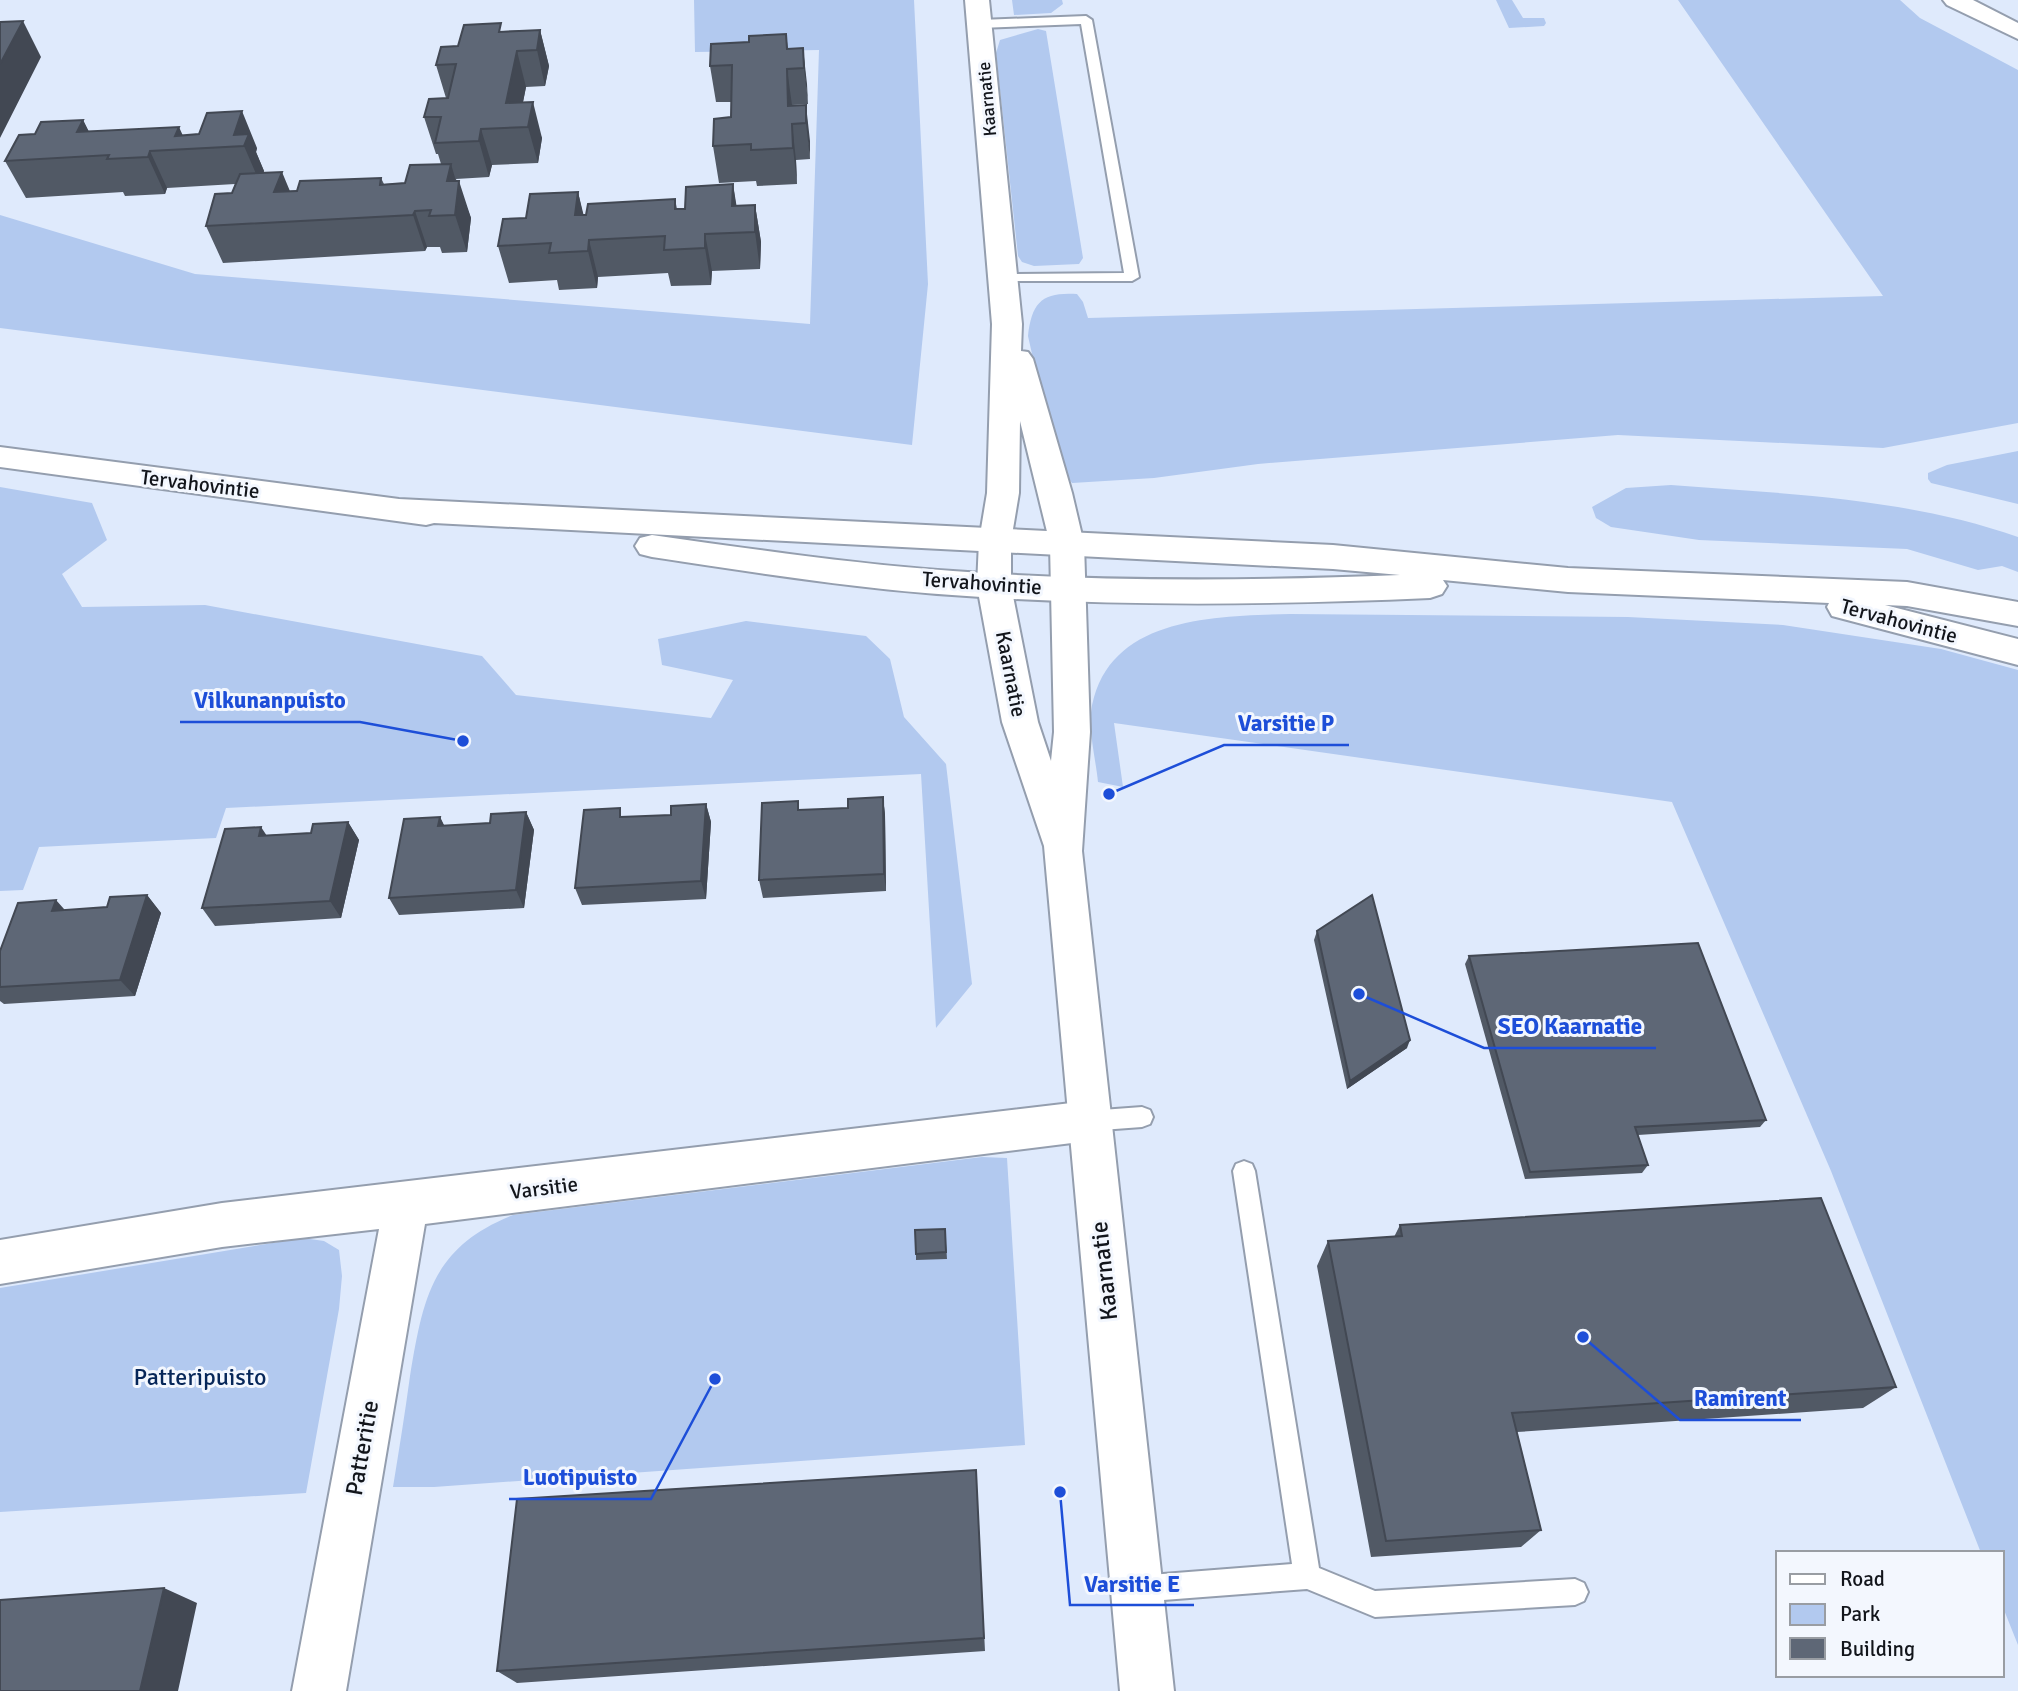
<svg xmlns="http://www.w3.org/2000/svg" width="2018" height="1691" font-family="Signika,sans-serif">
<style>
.green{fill:#b2c9ef}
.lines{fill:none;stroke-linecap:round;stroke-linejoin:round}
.service-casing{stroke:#949eae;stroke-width:4}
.minor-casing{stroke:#949eae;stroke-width:4}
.tertiary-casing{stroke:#949eae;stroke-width:4}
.secondary-casing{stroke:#949eae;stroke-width:4}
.motorway-casing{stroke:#949eae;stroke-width:4}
.service{fill:#fff;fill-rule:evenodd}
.minor{fill:#fff;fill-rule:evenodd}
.tertiary{fill:#fff;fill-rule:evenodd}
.secondary{fill:#fff;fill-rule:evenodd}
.motorway{fill:#fff;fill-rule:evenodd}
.wall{fill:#515965}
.shaded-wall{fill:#424853}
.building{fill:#5e6776;stroke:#424853;stroke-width:2}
.labels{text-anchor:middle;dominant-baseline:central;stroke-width:6;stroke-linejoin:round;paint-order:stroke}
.far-street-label{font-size:18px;fill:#12151b;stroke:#f3f7fe}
.street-label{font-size:21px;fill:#12151b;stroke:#f3f7fe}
.near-street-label{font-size:24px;fill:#12151b;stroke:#f3f7fe}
.near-park-label{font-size:24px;fill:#072759;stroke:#f3f7fe}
.leader{fill:none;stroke:#1d4ed8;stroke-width:2.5}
.callout-dot{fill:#1d4ed8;stroke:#f3f7fe;stroke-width:2.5}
.callout-label{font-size:23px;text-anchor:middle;font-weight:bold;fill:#1d4ed8;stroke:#f3f7fe;stroke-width:6;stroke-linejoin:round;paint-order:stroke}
</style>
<rect width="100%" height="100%" fill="#dfeafc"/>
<path class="green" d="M694 0H914L928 284 912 445 0 328V215L195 274 810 324 819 50 695 52Z
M1012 0H1062L1063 4 1051 13 1014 15Z
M1460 0H1512L1523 18H1544L1546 23 1544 26 1509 28 1496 0Z
M1678 0H1900L1920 18 2018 70V423L1883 448 1618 435 1258 464 1154 478 1072 483 1056 461 1028 336C1032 302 1042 292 1077 294L1083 302 1088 318 1883 296Z
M1038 29 1046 31 1083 258 1079 264 1034 266 1022 262 1018 256 996 53 1000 40Z
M2018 451V504L1931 483 1928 479V473L1947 465Z
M1671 485C1788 494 1907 498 2018 537V572L2002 566 1978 570 1907 549 1699 540 1611 527 1596 518 1592 507 1626 488Z
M0 487 92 503 107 540 62 574 82 607 205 605 482 656 516 695 711 718 733 680 662 665 658 639 746 621 866 636 890 659 904 717 946 764 972 984 936 1028 921 774 226 808 216 838 39 847 23 890 0 891Z
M1290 614 1628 617 1783 625 1941 649 2018 670V1645L2002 1605V1553H1981L1831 1171 1672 802 1114 723 1123 787 1098 782C1096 761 1089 735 1091 713 1104 616 1215 616 1290 614Z
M982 1157 1007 1158 1025 1445 434 1487H393C399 1450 405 1413 410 1376 423 1298 432 1247 513 1215Z
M303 1238 324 1241 339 1250 342 1276 339 1309 306 1493 0 1512V1288Z"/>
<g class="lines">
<defs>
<path id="service" d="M1086 16 1092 20 1139 277 1132 281H999L997 278 1004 274 1124 273 1081 24 980 28 974 24 980 20Z
M1142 1107 1150 1110 1153 1117 1150 1124 1142 1127 1088 1131 1080 1128 1077 1121 1080 1114 1088 1111Z
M1244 1161 1252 1164 1255 1171 1319 1568 1375 1591 1575 1579 1584 1583 1588 1592 1584 1601 1575 1605 1375 1617 1307 1589 1137 1602 1128 1598 1124 1589 1128 1580 1137 1576 1292 1564 1233 1171 1236 1164Z"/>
<path id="minor" d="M965 0H989L1022 324 1021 351 1028 352 1033 359 1072 493 1084 544 1079 552 1067 555 1055 552 1050 544 1020 421 1019 493 1011 541V586L1006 594 994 598 982 594 977 586 979 541 987 493 992 324Z
M1088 1101 1103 1107 1110 1121 1103 1135 1088 1141 425 1224 346 1691H292L379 1229 222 1247 0 1284V1240L222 1203Z"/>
<path id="tertiary" d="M1067 533 1079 536 1084 544 1090 732 1082 851 1174 1691H1120L1044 846 1002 722 977 586 982 578 994 574 1006 578 1011 586 1038 722 1051 761 1054 732 1050 544 1055 536Z"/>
<path id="secondary" d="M0 447 399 499 1333 545 1568 568 1907 582 2018 602V626L1907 606 1885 605 2018 639V665L1832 616 1827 607 1829 603 1568 592 1443 580 1447 586 1442 594 1430 598C1271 605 1111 607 952 595 852 588 752 572 652 557L640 554 635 546 640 538 652 535C752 549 852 564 953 571 1102 582 1251 581 1400 575L1333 569 434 523 426 525 0 467Z"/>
<path id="motorway" d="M1943 0H1973L2018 23V39L1947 5Z"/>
</defs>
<use href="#service" class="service-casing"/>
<use href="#minor" class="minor-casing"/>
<use href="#tertiary" class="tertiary-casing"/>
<use href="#secondary" class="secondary-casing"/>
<use href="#motorway" class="motorway-casing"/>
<use href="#service" class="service"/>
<use href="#minor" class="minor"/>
<use href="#tertiary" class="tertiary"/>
<use href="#secondary" class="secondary"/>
<use href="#motorway" class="motorway"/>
</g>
<path class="wall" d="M540 30 549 66 545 86 526 87 523 102 542 138 538 163 492 165 489 177 456 179 471 218 467 252 442 253 440 247H427L425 251 223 263 206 226 232 193 235 184 167 188 165 194 125 196 123 192 26 198 5 161 35 134 83 120 89 132 182 135 257 148 256 152 264 171 263 173 289 191 381 178 384 184 405 183 441 164 438 154H436L424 117 446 98 436 65 458 46 503 31Z
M786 34 788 49 803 48 808 104 792 105V106L806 105 810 159 796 160 797 184 757 186 756 181 719 183 713 146 731 117V102H716L710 66 749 42Z
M733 184 736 206 755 205 761 242 760 269 712 271 711 285 671 286 668 273 598 277 597 288 559 290 557 280 509 283 498 246 526 218 578 192 583 215 675 199 677 209H685Z
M883 797 885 815 886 891 763 898 759 880 800 810 848 808Z
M706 804 711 822 706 899 582 905 575 888 623 817 671 815Z
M526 812 534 830 524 908 399 915 389 898 440 817 444 826 490 823Z
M348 822 359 840 341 918 215 926 202 908 267 835 311 833Z
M147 895 161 913 135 996 4 1004 0 1001V951L65 910 107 907Z
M1317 931 1407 1048 1347 1089 1314 940Z
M1469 956 1766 1120 1760 1127 1638 1135 1648 1165 1642 1173 1525 1179 1465 964Z
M1400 1225 1896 1387 1863 1408 1517 1432 1541 1530 1521 1547 1371 1557 1317 1266 1328 1241 1394 1237Z
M945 1229 947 1259 916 1260V1254Z
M976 1470 985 1651 517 1683 497 1671Z"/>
<path class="shaded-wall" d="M23 21 41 57 0 138V64Z
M540 30 549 66 545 86 537 50Z
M803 48 807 84 808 104 804 68Z
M517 51 526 87 518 127 506 103Z
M787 69 792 105 793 142 788 106Z
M533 102 542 138 538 163 528 127Z
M806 105 810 141V159L806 123Z
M242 111 257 148 256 152 264 171 260 183 244 146 234 135Z
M83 120 101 156 77 132Z
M792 124 796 160 797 184 793 148Z
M179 127 189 149 175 136Z
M481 129 492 165 489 177 479 141Z
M150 151 167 188 165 194 148 157Z
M451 164 458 188 459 181 471 218 467 252 455 215 447 181Z
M282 172 297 208 274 192Z
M733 184 739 221 732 206Z
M578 192 587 229 584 252 575 215Z
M755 205 761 242 760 269 755 232Z
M415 211 427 247 425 251 413 215Z
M705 234 712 271 711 285 705 248Z
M589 240 598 277 597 288 588 251Z
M883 797 885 815 886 891 884 874Z
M706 804 711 822 706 899 701 881Z
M526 812 534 830 524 908 516 890Z
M440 817 449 835 438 826Z
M348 822 359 840 341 918 330 901Z
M261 827 273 845 259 836Z
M147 895 161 913 135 996 120 980Z
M56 900 72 918 52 911Z
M1410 1040 1407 1048 1347 1089 1350 1081Z
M164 1588 197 1603 178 1691H140Z"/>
<path class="building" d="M23 21 0 64V22Z
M501 23 499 32 540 30 537 50 517 51 506 103 533 102 528 127 481 129 479 141 435 143 441 117H424L429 99 448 98 456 64 436 65 441 47 458 46 464 25Z
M786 34 787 49 803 48 804 68 787 69 788 106 806 105V123L792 124 793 148 751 150V144L713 146 714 119 731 117 732 65 710 66 711 44 749 42V36Z
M242 111 234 135 249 134 244 146 150 151 148 157 107 159 109 155 5 161 19 135 35 134 41 122 83 120 77 132 179 127 175 136 199 134 207 113Z
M451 164 447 181H459L455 215 429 216 431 210 415 211 413 215 206 226 215 194 232 193 240 174 282 172 274 192 297 191 300 181 381 178 380 185 405 183 410 165Z
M733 184 732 206 755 205V232L705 234V248L664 250 665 236 589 240 588 251 549 253 551 243 498 246 503 219 526 218 530 194 578 192 575 215H586L588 204 675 199V209H685L686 187Z
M883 797 884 874 759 880 762 803 798 801V810L848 808V799Z
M706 804 701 881 575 888 584 810 620 808V817L671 815V806Z
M526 812 516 890 389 898 404 819 440 817 438 826 490 823 491 814Z
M348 822 330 901 202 908 225 829 261 827 259 836 311 833 313 824Z
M147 895 120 980 0 987V951L18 903 56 900 52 911 107 907 110 897Z
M1372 895 1410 1040 1350 1081 1317 931Z
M1698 943 1766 1120 1635 1127 1648 1165 1530 1172 1469 956Z
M1821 1198 1896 1387 1512 1413 1541 1530 1386 1541 1328 1241 1402 1236 1400 1225Z
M945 1229 946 1252 916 1254 915 1230Z
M976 1470 984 1638 497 1671 517 1499Z
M164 1588 140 1691H0V1600Z"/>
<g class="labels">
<g class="far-street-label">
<text transform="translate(987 99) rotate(-95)">Kaarnatie</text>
</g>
<g class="street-label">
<text transform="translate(200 484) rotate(7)">Tervahovintie</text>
<text transform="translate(982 583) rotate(4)">Tervahovintie</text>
<text transform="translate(1899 621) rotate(15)">Tervahovintie</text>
<text transform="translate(1011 674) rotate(79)">Kaarnatie</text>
<text transform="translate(544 1188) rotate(-7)">Varsitie</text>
</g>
<g class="near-street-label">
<text transform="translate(1104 1271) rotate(-96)">Kaarnatie</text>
<text transform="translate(362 1448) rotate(-80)">Patteritie</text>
</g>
<g class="near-park-label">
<text x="200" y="1377">Patteripuisto</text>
</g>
</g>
<path class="leader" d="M463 741L360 722H180M1109 794L1224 745H1349M1359 994L1484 1048H1656M1583 1337L1680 1420H1801M715 1379L651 1499H509M1060 1492L1070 1605H1194"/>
<g class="callout-dot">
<circle cx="463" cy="741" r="7"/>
<circle cx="1109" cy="794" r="7"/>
<circle cx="1359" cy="994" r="7"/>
<circle cx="1583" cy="1337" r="7"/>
<circle cx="715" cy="1379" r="7"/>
<circle cx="1060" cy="1492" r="7"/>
</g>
<g class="callout-label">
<text x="270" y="708">Vilkunanpuisto</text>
<text x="1286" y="731">Varsitie P</text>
<text x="1570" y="1034">SEO Kaarnatie</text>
<text x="1740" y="1406">Ramirent</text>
<text x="580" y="1485">Luotipuisto</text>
<text x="1132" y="1592">Varsitie E</text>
</g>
<rect x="1776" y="1551" width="228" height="126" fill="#f3f7fe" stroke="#999da3" stroke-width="2"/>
<rect x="1790" y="1574" width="35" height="10" fill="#ffffff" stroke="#999da3" stroke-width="2"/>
<text x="1840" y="1586" font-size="21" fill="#12151b">Road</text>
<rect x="1790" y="1604" width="35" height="21" fill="#b2c9ef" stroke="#999da3" stroke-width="2"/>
<text x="1840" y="1621" font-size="21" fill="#12151b">Park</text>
<rect x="1790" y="1638" width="35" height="21" fill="#5e6776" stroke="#999da3" stroke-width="2"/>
<text x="1840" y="1656" font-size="21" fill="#12151b">Building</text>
</svg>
